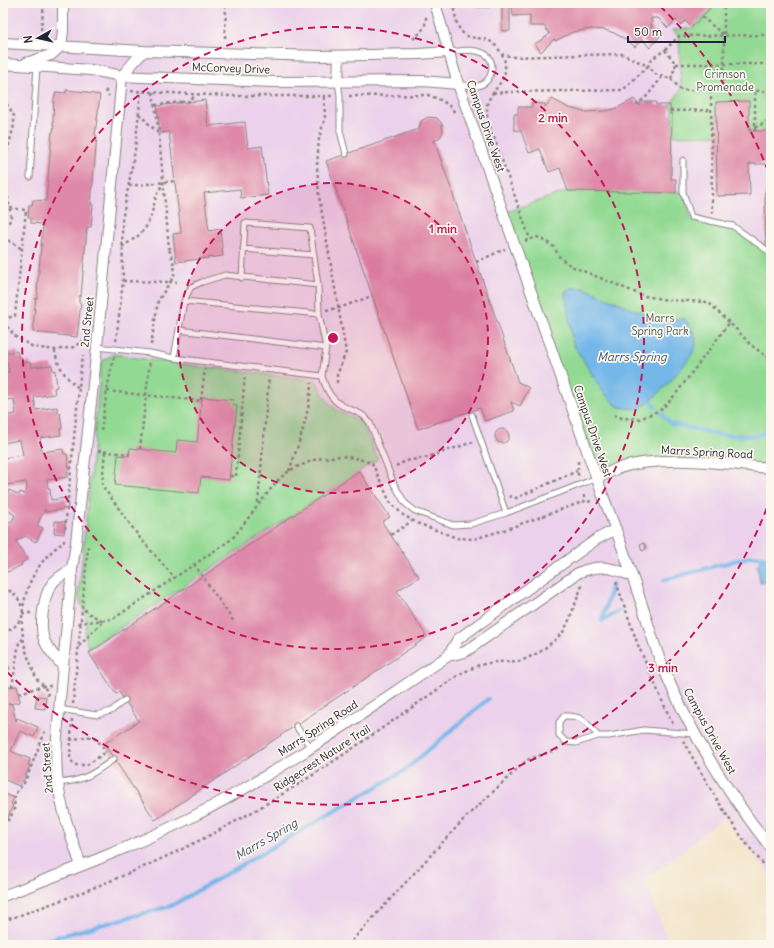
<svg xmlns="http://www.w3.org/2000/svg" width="774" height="948" font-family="Delius,sans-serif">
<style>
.built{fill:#ebd1eb}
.green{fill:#92d993;stroke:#5a7e67}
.water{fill:#74b7e9;stroke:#4b6c92}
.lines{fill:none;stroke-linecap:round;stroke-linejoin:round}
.stream{stroke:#74b7e9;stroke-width:4}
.building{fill:#de89a9}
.lane-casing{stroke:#8a8382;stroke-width:7}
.street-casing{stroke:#8a8382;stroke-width:12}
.path{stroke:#8a8382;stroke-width:2.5;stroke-dasharray:3 3;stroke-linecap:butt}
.lane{stroke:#fff;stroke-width:5}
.street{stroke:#fff;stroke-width:10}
.ring{fill:none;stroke:#c2185b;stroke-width:2;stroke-dasharray:7 5}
.labels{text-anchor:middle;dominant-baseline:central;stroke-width:3.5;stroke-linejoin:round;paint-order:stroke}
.street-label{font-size:11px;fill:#22223b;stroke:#fbf7ec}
.park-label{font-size:11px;fill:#445955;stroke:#fbf7ec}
.water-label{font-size:12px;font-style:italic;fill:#3f5678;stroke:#fbf7ec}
.centre{fill:#c2185b;stroke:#fbf7ec;stroke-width:2}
.ring-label{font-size:12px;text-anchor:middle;font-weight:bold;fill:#c2185b;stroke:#fbf7ec;stroke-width:3.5;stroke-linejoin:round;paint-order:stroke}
</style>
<rect width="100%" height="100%" fill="#fbf7ec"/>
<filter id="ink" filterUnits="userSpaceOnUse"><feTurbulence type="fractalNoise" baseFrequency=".025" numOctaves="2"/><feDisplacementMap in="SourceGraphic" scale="8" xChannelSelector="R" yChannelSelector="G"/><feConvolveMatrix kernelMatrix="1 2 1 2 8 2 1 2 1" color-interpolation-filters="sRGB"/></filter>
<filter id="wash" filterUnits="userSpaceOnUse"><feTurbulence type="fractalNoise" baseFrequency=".012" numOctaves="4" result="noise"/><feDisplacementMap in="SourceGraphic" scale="16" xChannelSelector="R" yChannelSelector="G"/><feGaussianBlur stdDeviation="0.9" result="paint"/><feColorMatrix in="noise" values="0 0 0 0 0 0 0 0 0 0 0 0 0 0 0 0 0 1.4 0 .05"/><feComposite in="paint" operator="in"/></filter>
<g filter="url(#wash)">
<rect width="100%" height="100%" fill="#f3e4c9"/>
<path class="built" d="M3 3H771V876L724 817 645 881 669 945H3Z"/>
<path class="green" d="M713 3H771V134L673 136V110L670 105 681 90 679 36 672 30 693 28 713 7Z
M568 191 683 192 691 217 733 226 771 253V468L662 461 597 478 503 213Z
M113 354 163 362 315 380C323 392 326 404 340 412 347 416 354 417 361 421L378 459 88 649 85 633 87 620 79 598V592L101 365 103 361Z"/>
<path class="water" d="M570 288H584L657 319H685C692 329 699 338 694 350 690 361 651 404 640 408 634 410 624 407 618 407L603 392 573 344 565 292Z
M771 556V584L760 582 757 565 764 557Z"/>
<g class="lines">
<path class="stream" d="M651 401 656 407
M661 413 671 424 721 435 757 436 771 430
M664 580 752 556 764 557
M602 621 612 584
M602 621 619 611
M27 945 171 906 404 771 488 699"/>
</g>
<g id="blocks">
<path class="building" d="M478 3H501V4L490 5V7H477Z
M502 3H510V31H502Z
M512 3H707L711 7 692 27 685 21 681 25 676 20 668 28 658 18H651L652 29 660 36 650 48 642 39 635 47 627 40 614 33 605 30 591 29 573 32 555 41 554 39 541 52 535 44 550 34 544 26H530V15L513 16Z
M66 90 87 92V93L100 95 95 135 97 136 91 204 93 205 91 227H87L81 296H79V303H81L77 337 33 332 35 305 36 298 37 299 38 293 37 292 43 224 31 223V218L28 217 29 205H32L33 200 46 201 52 132H53L54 125H53V119L54 98 56 92 66 93Z
M552 99 569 108 585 112 605 111 615 109 634 99 640 106V102H656V105H670V114H672L671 179H676V193L568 191 560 168 549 172 540 149 529 153 521 131 514 130V114H518V107H532V103L545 104V107Z
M205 100 208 126 245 122 248 148 262 146 268 195 241 198 240 189 204 193 209 231 220 229 223 256 176 262 173 234 181 233 169 132 160 133 157 106Z
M749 101V131H771V164H749L750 195 717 196 716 102Z
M428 117 437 118 442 124 443 132 441 136 438 139 434 140 518 382 529 388 520 406 511 402 514 411 485 421 480 408 418 429 326 161 419 129 421 121Z
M765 192H771V247H766Z
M17 351 19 358 22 357 23 363 30 362 31 367 52 365 53 371 55 370 57 387 54 388 55 394 34 397 36 410 57 407 58 413H60L62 428 60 429 61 435 40 438 42 452 63 449 64 454H67L69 470 67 471 68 477 47 480 48 488H50L51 500 66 498 68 508 46 512 45 509 37 525 43 528 36 542 25 536 16 541 27 560 21 563 22 565 8 572 6 570 3 572V519L6 524 12 521 15 515 10 512 11 511 3 507V502L9 490 19 495 20 492 25 494 27 488 26 482 6 485 5 479H3V458L23 455 20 440 3 443V416L16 414 14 399 3 400V373L9 372 7 362H5L3 353Z
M202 397 234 400 233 405 237 406 229 480 201 477 199 493 115 485 118 455 129 456 130 448 176 453 177 440 197 442Z
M495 436a7 7 0 1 1 14 0a7 7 0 1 1-14 0Z
M359 471 390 517 382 522 419 577 397 591 427 637 155 820 104 744 139 721 119 692 116 694 89 653Z
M55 521 65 522 64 534 54 533Z
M644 543 646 549 642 551 640 544Z
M3 658 7 663 6 664 10 668 3 676Z
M17 686 20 702 8 704H12L16 721 17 718 38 727 34 737 20 731 11 751 30 759 28 765 30 766 23 781H21L19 786 3 779V688Z
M37 696 46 697 45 709 35 708Z
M3 793 14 798 11 804 13 805 7 820 4 819 3 822Z"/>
</g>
</g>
<g filter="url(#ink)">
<use href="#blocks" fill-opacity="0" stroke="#8a8382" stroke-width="1"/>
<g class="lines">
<defs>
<path id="lane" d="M448 52C459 51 472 48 483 53 498 59 493 84 477 86 471 87 464 85 458 84
M338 81 340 96V131L346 154
M683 160V192L691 217 733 226 771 253
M30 177 37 66
M243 249 314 255
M242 278 245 223 310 228 318 285 319 314 326 348 322 376
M184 301 319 314
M179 330 326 348
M97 347 150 353 174 358 322 376C325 387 331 399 341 405 352 411 363 412 370 423L394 484 405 503 415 511 453 525 471 524 506 513 597 478
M174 358 184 301 191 287 202 282 225 275 318 285
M472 415 506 513
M59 709 97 715 111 711 125 700
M296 726 311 748
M598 736 576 743 566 742 559 735V722L564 716C583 715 587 723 598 736H609L644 730 695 734
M58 783C84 781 93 774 114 759"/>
<path id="street" d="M435 3 458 84 603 496C618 534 631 572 644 611 649 627 654 644 660 660 687 727 726 791 771 848
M3 43 144 51 321 56 418 54 448 52
M61 46 63 31V3
M26 63 51 55 61 46
M3 64 91 70 122 76 142 77 273 82 423 81 458 84
M122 76 132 64 144 51
M338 81 339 56
M597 478C604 475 611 471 619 468 666 454 723 464 771 468
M72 569 76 543 97 347 122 76
M448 656 458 639 597 539 616 529
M63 666C57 659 50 652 46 644 38 631 43 596 52 584 56 578 66 573 72 569 68 612 64 656 60 699 58 727 54 756 58 784 62 812 72 839 81 866
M3 896C66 872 130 848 190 818 281 772 364 712 448 656L465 652 578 573C599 564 612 567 632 576"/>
</defs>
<use href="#lane" class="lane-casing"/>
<use href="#street" class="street-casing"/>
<path class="path" d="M454 3C455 13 455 24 462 32 469 40 480 37 488 40 496 44 505 56 505 64 507 84 490 89 487 106 487 110 487 114 487 118L530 239
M702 17 724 35V64L722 91
M41 30 44 3
M724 34V3
M225 38 226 3
M413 39C422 32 426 27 426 16
M665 50 679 36 771 35
M665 50 676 64 671 79 655 74 648 66 653 58Z
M676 64H771
M671 79 681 90 771 91
M105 90 109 96
M131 91 230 96H332
M711 91 712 213
M153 92 159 134 169 248H174
M493 93 509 92 623 90 648 66 622 54 511 57 503 54
M349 96 428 95C439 99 449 103 455 113
M324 97 325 118 319 138 317 166 319 196 346 352 337 375V382H333
M3 99 10 109 14 116V125L6 156 5 172 6 186 11 217 8 225 3 229
M181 102 191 101 195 94
M155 105 181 102V103
M636 105 647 96 662 77
M670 111 711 110
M139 114 158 133
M749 129 759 126 771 119
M755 131V91
M129 186 175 181
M3 237 22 249
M525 241 537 237 544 240 554 247 560 258 571 266 644 296 669 300 708 302 736 329 750 344 771 360
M122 247 138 236 146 227 151 216 156 196 163 183
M476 262 505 249
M123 281 170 282C179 272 172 260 169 248
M326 310 339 308 372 296
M3 319 15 316 26 210 10 208
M3 322 15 336 33 347 55 350 74 347 87 338
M116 341 123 281 122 221 135 150 141 91
M151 345 158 301 170 282H177
M55 350C56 364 67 380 79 388
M768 359 771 370
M107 391 201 401
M201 400 205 369
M614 415 622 418 640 419 662 409 675 395 730 322
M101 431 108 384 114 357
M140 449 150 360
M98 451 130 454
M105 452 102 483 104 488 140 538 174 577
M578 461V468L577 471 579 477
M396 466 406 461 428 457 473 442
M289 471C299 444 310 411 311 383
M230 476H236L245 375
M509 496 516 498 577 471
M3 498 4 499
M588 502 593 500
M258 503 269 377
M65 529 81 367 83 355
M391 535 412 521
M194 564 234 622
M616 582 638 645 664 705 673 724
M3 588C14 592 19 597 22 608
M22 613H31
M78 623 113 619 232 539 277 481 285 474 294 468 317 459 340 456 355 458 372 463 390 502 403 515 417 523 457 538 474 539 504 530 585 501 583 492
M3 632C12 630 18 625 21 617
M79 646 103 621 86 612 83 606
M12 687 19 642 23 639
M19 693 44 686H51
M48 696C47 688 42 685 37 679 34 674 32 667 30 662 12 620 25 567 64 542V540
M73 704 88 546
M72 719 70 758 74 765H87L106 752
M70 740C91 736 93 732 106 752
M683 741C708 784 736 837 771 872
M3 825 10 818 14 810 15 794 24 783 29 772 45 731
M3 921C84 893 163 862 238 820 316 777 387 724 460 674L479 665 495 662 521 661 540 652 555 640 563 632 568 623 583 583
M348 945 465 818 527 760 561 748"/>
<use href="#lane" class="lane"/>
<use href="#street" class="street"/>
</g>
</g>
<circle cx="333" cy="338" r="155" fill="#c2185b" fill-opacity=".12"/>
<g class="ring">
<circle cx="333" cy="338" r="155"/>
<circle cx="333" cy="338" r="311"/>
<path d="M771 497A466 466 0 0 1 3 668M660 6A466 466 0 0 1 771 179"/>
</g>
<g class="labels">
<g class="street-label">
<text transform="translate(231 68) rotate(2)">McCorvey Drive</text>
<text transform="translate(486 126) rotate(71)">Campus Drive West</text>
<text transform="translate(87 322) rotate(-84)">2nd Street</text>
<text transform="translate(593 431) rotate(71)">Campus Drive West</text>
<text transform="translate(707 452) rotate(3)">Marrs Spring Road</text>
<text transform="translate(318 728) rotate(-33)">Marrs Spring Road</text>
<text transform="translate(710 731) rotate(61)">Campus Drive West</text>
<text transform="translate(322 758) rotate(-33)">Ridgecrest Nature Trail</text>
<text transform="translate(47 768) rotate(-94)">2nd Street</text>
</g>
<g class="park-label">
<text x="725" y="74">Crimson<tspan x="725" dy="13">Promenade</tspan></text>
<text x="660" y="318">Marrs<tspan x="660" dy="13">Spring Park</tspan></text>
</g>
<g class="water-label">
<text x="632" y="356">Marrs Spring</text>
<text transform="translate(266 839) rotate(-30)">Marrs Spring</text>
</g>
</g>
<circle cx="333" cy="338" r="6" class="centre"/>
<g class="ring-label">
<text x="553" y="122">2 min</text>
<text x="443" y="233">1 min</text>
<text x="663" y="672">3 min</text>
</g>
<rect width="774" height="948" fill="none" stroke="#fbf7ec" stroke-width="16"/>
<g transform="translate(38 38) rotate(262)" stroke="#fbf7ec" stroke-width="3" paint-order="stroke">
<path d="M0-3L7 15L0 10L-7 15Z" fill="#22223b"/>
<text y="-6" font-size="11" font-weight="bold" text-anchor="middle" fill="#22223b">N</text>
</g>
<path d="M628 36v6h97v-6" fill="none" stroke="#22223b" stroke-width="2"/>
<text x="634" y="36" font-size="12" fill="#22223b" stroke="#fbf7ec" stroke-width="3" paint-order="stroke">50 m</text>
</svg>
